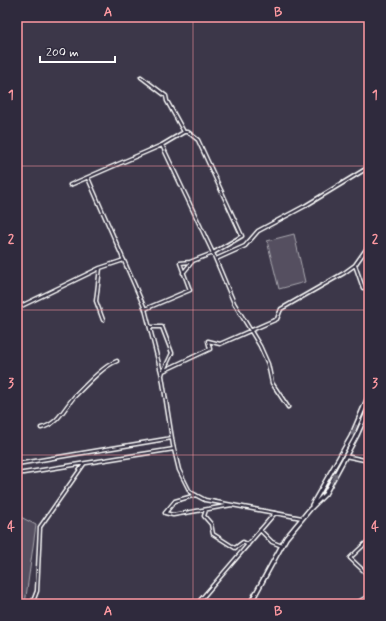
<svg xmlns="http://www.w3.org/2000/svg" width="386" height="621" font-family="Mynerve,sans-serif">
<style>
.green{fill:#555060;stroke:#aaa8b0}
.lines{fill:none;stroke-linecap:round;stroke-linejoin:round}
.street-casing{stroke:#fff;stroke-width:5}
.secondary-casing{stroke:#fff;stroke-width:6}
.street{stroke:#2f2a3d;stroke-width:2}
.secondary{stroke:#2f2a3d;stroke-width:3}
.oneway{fill:#6d6a77}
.grid{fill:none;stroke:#ff9aa2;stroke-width:1;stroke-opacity:0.55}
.neatline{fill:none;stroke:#ff9aa2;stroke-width:1.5}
.grid-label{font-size:13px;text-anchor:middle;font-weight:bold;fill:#ff9aa2}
</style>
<rect width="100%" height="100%" fill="#3c3749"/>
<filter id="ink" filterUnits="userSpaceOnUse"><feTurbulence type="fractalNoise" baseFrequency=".025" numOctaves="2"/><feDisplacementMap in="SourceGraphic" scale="8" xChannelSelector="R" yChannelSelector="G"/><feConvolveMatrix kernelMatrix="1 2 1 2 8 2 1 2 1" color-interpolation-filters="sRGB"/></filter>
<g filter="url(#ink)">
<path class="green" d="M294 234 305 282 279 289 267 241Z
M17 515 36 525 25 604H17Z"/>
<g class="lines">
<defs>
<path id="street" d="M141 77 166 96 167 101 184 132
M88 178 145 309 162 376 173 445 179 470 190 492 205 500 302 518
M70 185 162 145 184 132H188L198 140 242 236 213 253 162 145
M216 259 245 246 258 231 305 206 369 167
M100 268 96 301 103 320
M183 273 192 262
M363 288 355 265 369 245
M17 308 100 268 124 260
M145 309 190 290 180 263 190 262 213 253 234 303 260 346 268 364 272 383 288 407
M150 327H162L172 353 164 370
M162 375 163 371 210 349 208 341 220 344 277 319 281 309 344 273 355 265
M41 428C58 424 63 410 74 397 85 386 103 366 117 361
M345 456 369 461
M17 464 172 438
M17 474 174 449
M196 495 175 501 165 513 173 515 232 505
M206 510 204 516 211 524 213 534 235 548 243 542 248 545
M260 530 272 542 282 546
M369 540 350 558 369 576
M32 604 37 591 40 527 84 464
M197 604 275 513
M355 604 369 596"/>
<path id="secondary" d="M312 505 351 437 369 395
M250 604 286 538 310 509 325 494 357 435 369 408"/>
</defs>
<use href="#street" class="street-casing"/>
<use href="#secondary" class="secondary-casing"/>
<use href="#street" class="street"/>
<use href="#secondary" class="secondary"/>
</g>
<defs><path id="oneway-solid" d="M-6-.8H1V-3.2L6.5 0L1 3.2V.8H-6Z"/></defs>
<g class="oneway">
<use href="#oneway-solid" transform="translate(354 430) rotate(115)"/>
<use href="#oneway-solid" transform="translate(334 478) rotate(-62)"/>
</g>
</g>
<path class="grid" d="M193 17V604M17 166H369M17 310H369M17 455H369"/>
<rect width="386" height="621" fill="none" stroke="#2f2a3d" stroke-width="44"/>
<path d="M40 56v6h75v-6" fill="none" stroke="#ffffff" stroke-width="2"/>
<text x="46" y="56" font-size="12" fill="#ffffff" stroke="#2f2a3d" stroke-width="3" paint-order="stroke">200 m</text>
<rect x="22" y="22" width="342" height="577" class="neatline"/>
<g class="grid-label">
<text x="108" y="16">A</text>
<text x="278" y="16">B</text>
<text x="11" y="99">1</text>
<text x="375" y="99">1</text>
<text x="11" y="243">2</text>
<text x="375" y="243">2</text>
<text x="11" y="387">3</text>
<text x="375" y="387">3</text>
<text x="11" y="531">4</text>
<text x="375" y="531">4</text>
<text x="108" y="615">A</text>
<text x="278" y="615">B</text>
</g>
</svg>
